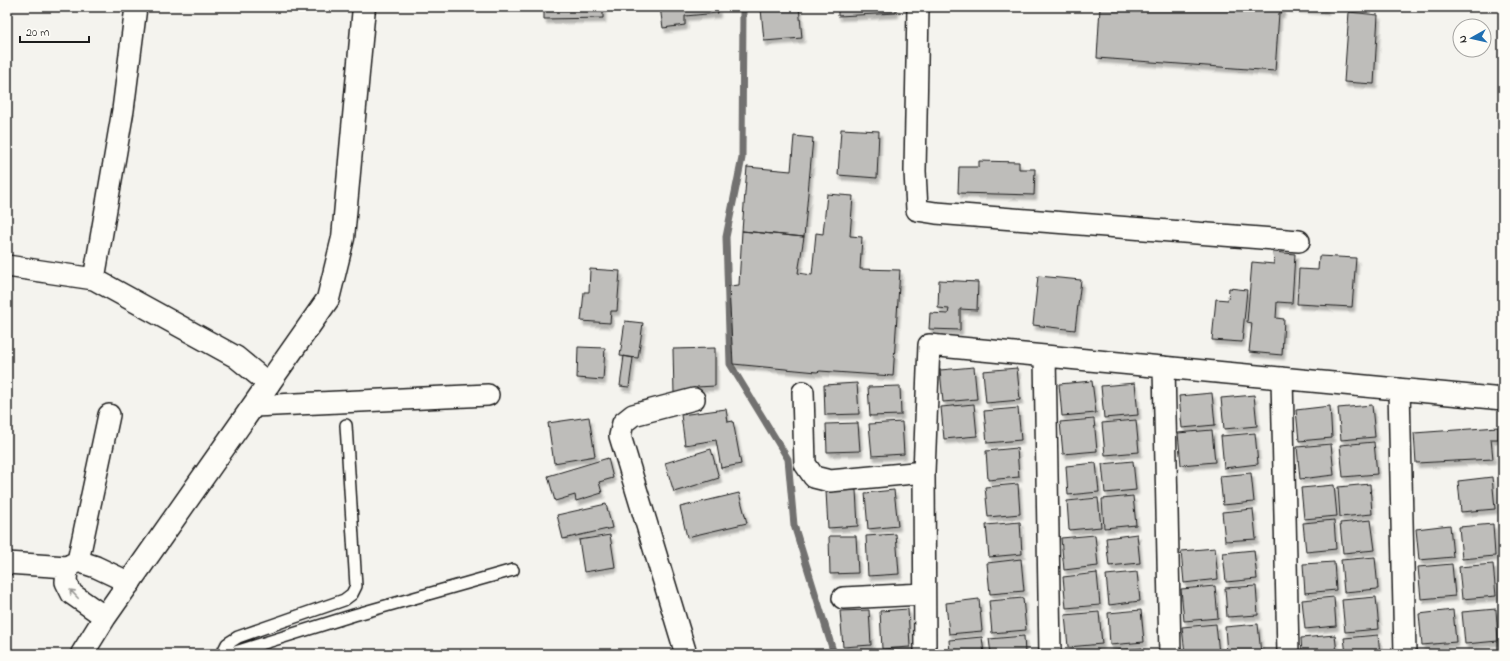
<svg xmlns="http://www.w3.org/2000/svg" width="1510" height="661" font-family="'Indie Flower',sans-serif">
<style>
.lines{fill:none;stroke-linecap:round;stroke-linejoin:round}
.stream{stroke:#72716f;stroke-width:7}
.building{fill:#bebdba;stroke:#1c1c1c;filter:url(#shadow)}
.service-casing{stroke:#1c1c1c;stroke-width:14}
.minor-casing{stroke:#1c1c1c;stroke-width:24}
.tertiary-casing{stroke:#1c1c1c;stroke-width:25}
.service{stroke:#fdfcf7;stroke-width:11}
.minor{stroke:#fdfcf7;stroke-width:21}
.tertiary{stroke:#fdfcf7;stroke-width:22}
.oneway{stroke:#989794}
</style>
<defs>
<filter id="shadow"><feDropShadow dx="2.5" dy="4.5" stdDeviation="1" flood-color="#0004"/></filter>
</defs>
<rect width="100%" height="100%" fill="#f4f3ee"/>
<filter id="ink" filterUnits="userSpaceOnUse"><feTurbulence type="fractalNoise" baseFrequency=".025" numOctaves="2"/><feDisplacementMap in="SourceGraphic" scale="8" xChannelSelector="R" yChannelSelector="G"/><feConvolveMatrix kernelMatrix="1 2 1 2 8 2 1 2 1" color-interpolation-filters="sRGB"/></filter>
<g filter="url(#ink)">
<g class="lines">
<path class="stream" d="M743 7 742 158 726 237 730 364 788 459 794 525 834 654"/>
</g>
<path class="building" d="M544 7H603V18L544 19Z
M660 7H717L718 13 685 16V25L663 28Z
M761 7H779L761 9Z
M779 7H799L802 38 764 41 761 9Z
M838 7H896V13L838 16Z
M1100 7H1283L1282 13H1279L1275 71 1097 58Z
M1287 7H1326V10Z
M1349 12 1378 15 1374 84 1344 82Z
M841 129 879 131 877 178 838 175Z
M794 136 813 138 804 237 742 231 747 167 791 171Z
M979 161 1019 162V169H1035L1034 195 958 193 959 167H979Z
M827 194 853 196 850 236 862 237 860 269 900 270 893 376 820 371 817 372 733 364 729 286 739 285 742 231 804 237 798 273 812 275 816 233 823 234Z
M1273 252 1295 254 1292 303 1277 302 1276 318 1284 319 1282 355 1249 352 1252 323 1247 322 1252 262 1274 264Z
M1319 256 1356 258 1352 307 1297 304 1299 269 1318 270Z
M590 269 620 271 617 311H611L610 323 581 321 584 292H589Z
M1038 276 1081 280 1075 330 1033 325Z
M939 280 978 282 977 310 960 309V330L929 329 930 313 948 314 949 309 938 308Z
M1229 288 1247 290 1242 342 1212 340 1216 299 1228 300Z
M625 321 643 323 638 358 620 356Z
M578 347 605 348 603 380 577 378Z
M715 348V386L697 387V393L674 394 673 349Z
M624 356 633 358 629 387 620 386Z
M974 367 977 399 943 402 940 370Z
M1017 368 1020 400 986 403 983 371Z
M1092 381 1096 413 1062 416 1059 384Z
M857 383 859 414 825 415 824 385Z
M1135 383 1138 415 1104 418 1101 386Z
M900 386 901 415 870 416 868 387Z
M1212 393 1215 425 1182 428 1179 396Z
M1254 395 1257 426 1224 429 1221 398Z
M974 404 977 436 944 439 941 407Z
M1372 405 1375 437 1341 440 1338 408Z
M1330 406 1332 438 1299 441 1296 410Z
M1018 408 1021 440 987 443 984 411Z
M726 409 728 422 733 421 741 464 721 468 716 440 685 445 681 415Z
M589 417 595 456 554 463 548 423Z
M1094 419 1097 451 1063 454 1060 422Z
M1136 420 1139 452 1105 455 1102 423Z
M902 422 904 454 872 456 869 424Z
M858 423 860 451 827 452 826 424Z
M1498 427V439H1491L1493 459 1416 463 1414 433Z
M1212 430 1215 462 1181 465 1178 433Z
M1255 433 1258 464 1224 468 1221 436Z
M1374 442 1377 474 1343 477 1340 445Z
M1331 444 1334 475 1300 479 1297 447Z
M1017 448 1019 477 988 480 986 451Z
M711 449 719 478 674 492 665 463Z
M608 458 613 478 599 482 602 493 576 501 575 495 555 501 548 476Z
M1133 461 1136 490 1105 493 1102 464Z
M1096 463 1099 492 1068 495 1066 466Z
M1251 473 1254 502 1223 505 1220 476Z
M1492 477 1495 509 1461 512 1458 481Z
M1018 484 1020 514 988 517 985 487Z
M1370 484 1372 514 1340 517 1338 487Z
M1334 485 1337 516 1304 519 1301 488Z
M856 490 858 526 828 528 826 491Z
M894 490 898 526 868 529 865 493Z
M739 493 747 523 687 537 680 507Z
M1133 496 1136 525 1104 528 1102 499Z
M1098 498 1101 527 1069 530 1067 501Z
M606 504 612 528 563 539 557 515Z
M1253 509 1256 539 1225 541 1222 512Z
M1334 520 1336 549 1306 552 1303 523Z
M1371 520 1375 550 1343 553 1340 523Z
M1020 522 1022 554 989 557 986 525Z
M1493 524 1495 556 1462 559 1459 527Z
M1450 525 1453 557 1419 560 1416 529Z
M896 534 899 574 868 576 866 536Z
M1137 534 1140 563 1109 566 1106 538Z
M610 535 615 567 584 572 579 540Z
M1095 535 1098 566 1064 570 1061 538Z
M829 536H856L858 573 830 574Z
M1215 548 1218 579 1184 583 1181 551Z
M1254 550 1257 579 1226 582 1223 553Z
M1375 557 1378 589 1344 592 1341 560Z
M1021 559 1024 591 990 594 987 563Z
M1334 562 1336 590 1305 593 1303 564Z
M1452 564 1455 596 1421 599 1418 567Z
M1493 564 1496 596 1462 599 1459 567Z
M1137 572 1140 601 1109 605 1106 575Z
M1097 573 1100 605 1066 608 1063 577Z
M1215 586 1218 618 1184 621 1181 589Z
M1256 586 1258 615 1227 617 1225 588Z
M1334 597 1336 626 1305 629 1302 600Z
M1376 597 1379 629 1345 632 1342 600Z
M1023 598 1026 630 992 633 989 601Z
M979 599 982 631 949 634 946 603Z
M908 609 910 647 882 649 880 611Z
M1496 609 1498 641 1465 644 1462 612Z
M869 610 871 645 843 647 840 611Z
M1141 610 1144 642 1110 645 1108 613Z
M1453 610 1456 642 1422 645 1419 614Z
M1099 612 1102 644 1068 647 1065 615Z
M1216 624 1219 654H1185L1182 627Z
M1258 624 1261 654H1227L1225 627Z
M1335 635 1337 654H1302L1301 638Z
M1378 635 1380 654H1346L1344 638Z
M1024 636 1025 654H991L989 639Z
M982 637 984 654H950L949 640Z
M1142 648 1143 654H1108V651Z
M1099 650 1100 654H1066L1065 653Z"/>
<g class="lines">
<defs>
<path id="service" d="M222 654 227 644 238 637 344 600 352 594 356 586 346 425
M229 654 354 615 513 570"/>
<path id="minor" d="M918 7 915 171 917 210 936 213 1299 241
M7 266 94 279 236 357 269 384
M94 279 123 110 136 7
M1045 356 1050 654
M1164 367 1170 654
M1282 378 1288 654
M1399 389 1405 654
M803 392 805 464 814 477 830 481 924 472
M254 406 488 395
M78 561 109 415
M7 563 67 567
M843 598 924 594
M105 617 72 594 66 582 67 567 78 561 96 567 130 583
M686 654 620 436 623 423 633 415 694 399
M925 654 924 472 929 345 1503 399"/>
<path id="tertiary" d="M82 654 105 617 328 299 343 238 364 7"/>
</defs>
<use href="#service" class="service-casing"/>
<use href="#minor" class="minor-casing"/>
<use href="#tertiary" class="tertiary-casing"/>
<use href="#service" class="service"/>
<use href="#minor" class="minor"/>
<use href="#tertiary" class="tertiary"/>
</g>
<defs><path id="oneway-shaft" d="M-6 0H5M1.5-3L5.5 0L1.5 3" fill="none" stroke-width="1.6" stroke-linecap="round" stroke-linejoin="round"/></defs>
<use class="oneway" href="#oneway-shaft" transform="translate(74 594) rotate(-134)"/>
</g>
<rect width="1510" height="661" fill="none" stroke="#fdfcf7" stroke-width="24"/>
<rect x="12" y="12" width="1486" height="637" fill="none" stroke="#1c1c1c" stroke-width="1.5" filter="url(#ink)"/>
<g transform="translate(1472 38) rotate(262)"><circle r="19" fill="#fdfcf7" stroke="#a3a29f"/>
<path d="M0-3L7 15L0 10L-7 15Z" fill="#1f6fb2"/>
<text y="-6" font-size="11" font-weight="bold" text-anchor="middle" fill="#1c1c1c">N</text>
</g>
<path d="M20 36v6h69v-6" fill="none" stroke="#1c1c1c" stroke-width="2"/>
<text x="26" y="36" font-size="12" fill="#1c1c1c" stroke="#fdfcf7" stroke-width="3" paint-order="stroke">20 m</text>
</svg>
